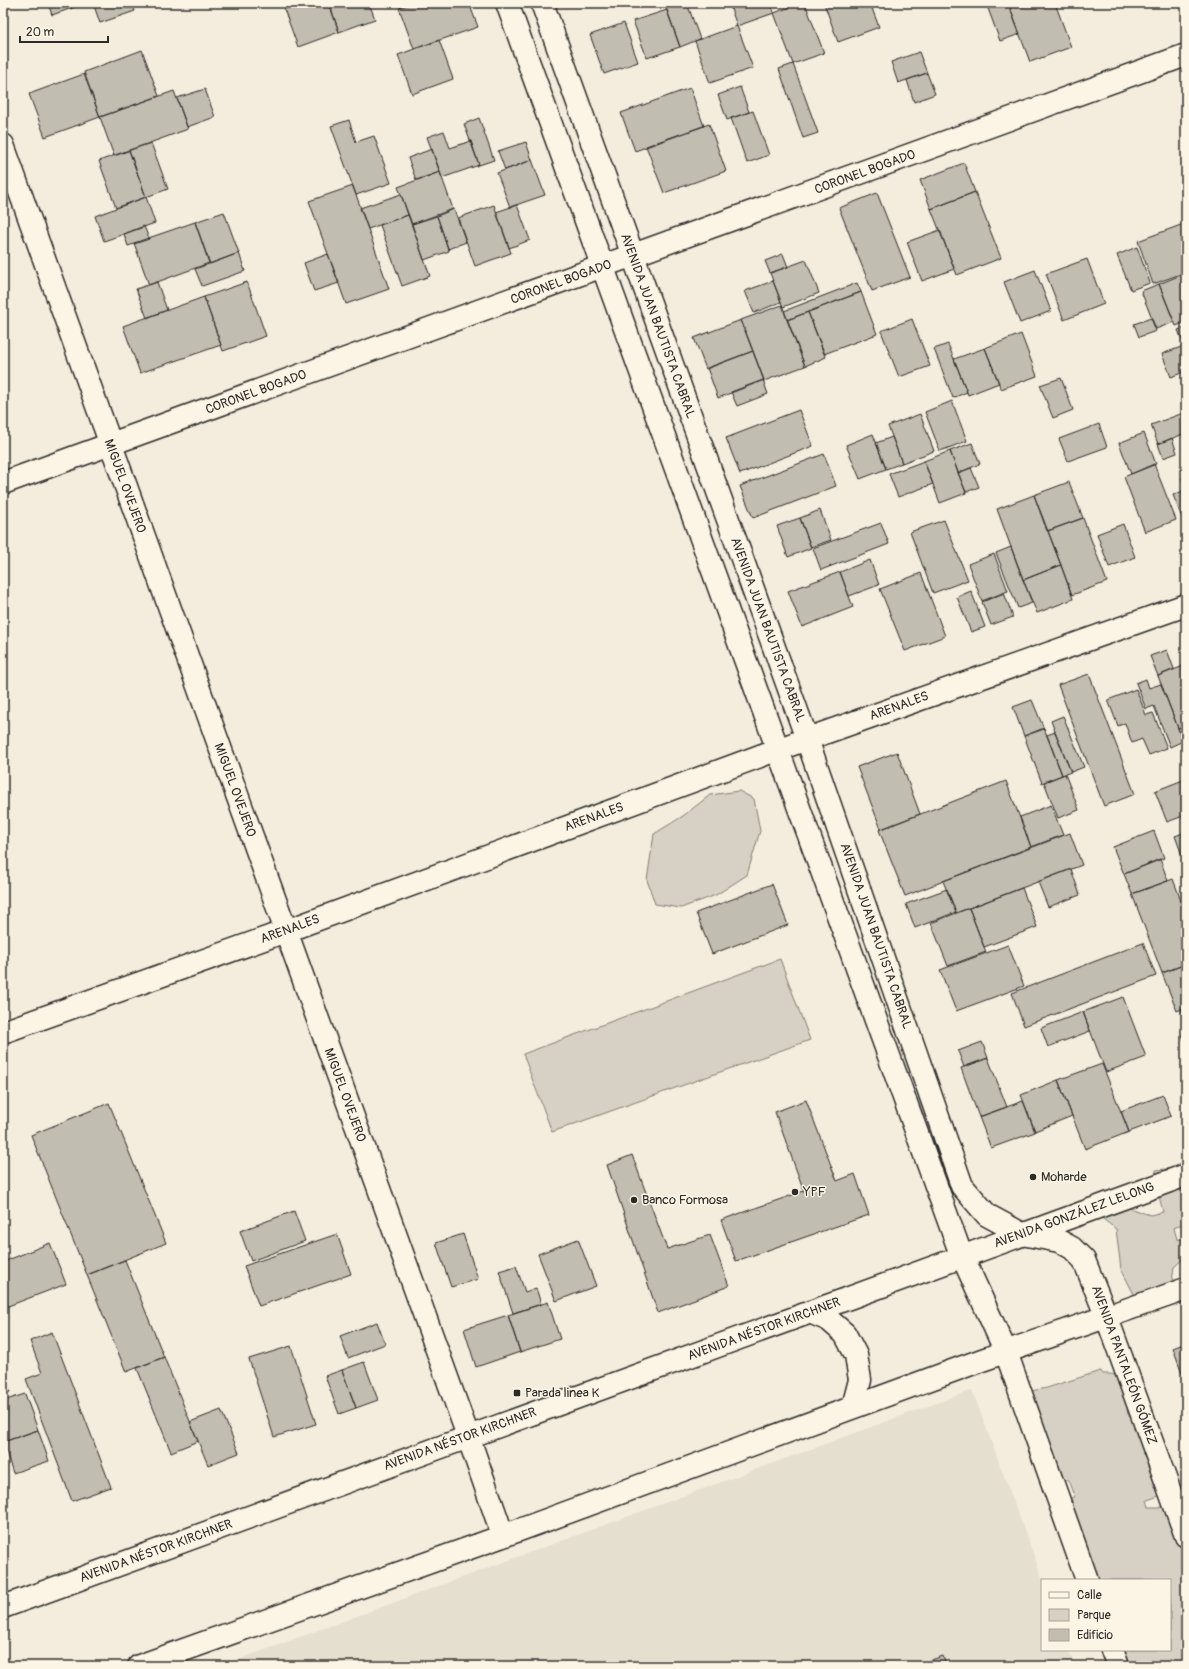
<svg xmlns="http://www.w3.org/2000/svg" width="1189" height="1669" font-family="Pangolin,sans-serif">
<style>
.built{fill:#e5dfd0}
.green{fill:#d6d1c4;stroke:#807e78}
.building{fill:#c2bdb1;stroke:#2b2b2b}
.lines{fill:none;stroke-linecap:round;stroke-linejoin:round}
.minor-casing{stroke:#2b2b2b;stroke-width:25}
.major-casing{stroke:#2b2b2b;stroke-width:25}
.minor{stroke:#fcf5e5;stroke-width:22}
.major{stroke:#fcf5e5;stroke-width:22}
.poi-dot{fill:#2b2b2b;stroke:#fcf5e5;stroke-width:1.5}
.labels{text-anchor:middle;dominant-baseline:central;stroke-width:3;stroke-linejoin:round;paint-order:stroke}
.street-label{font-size:13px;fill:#2b2b2b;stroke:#fcf5e5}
.poi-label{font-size:13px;fill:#2b2b2b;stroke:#fcf5e5;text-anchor:start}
</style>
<rect width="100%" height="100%" fill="#f4edde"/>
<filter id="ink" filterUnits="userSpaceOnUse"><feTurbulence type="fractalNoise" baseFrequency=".025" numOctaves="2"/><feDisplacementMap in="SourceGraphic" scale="8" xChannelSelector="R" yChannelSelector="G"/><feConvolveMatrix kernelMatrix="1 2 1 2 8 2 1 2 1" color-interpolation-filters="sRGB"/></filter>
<g filter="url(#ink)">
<path class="built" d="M972 1390 1043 1580 1042 1650H1069L1075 1666H221Z"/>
<path class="green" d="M739 791 754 799 760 831 747 875 716 895 681 908 655 904 647 880 654 834 683 816 710 795Z
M780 959 810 1040 552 1132 523 1054Z
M1184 1167 1186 1169V1222L1174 1228 1177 1239 1186 1240V1259H1183L1174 1267 1171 1289 1137 1300 1121 1269 1116 1229 1099 1216 1108 1201 1150 1215 1163 1212 1155 1180 1156 1170Z
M1100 1371 1102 1374C1123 1373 1124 1380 1131 1398 1123 1414 1128 1417 1142 1426L1143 1454 1162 1495 1147 1500 1149 1507H1166L1186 1540V1666H1121L1123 1650H1170V1580H1093L1068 1500 1075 1496 1069 1480H1064L1046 1466 1031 1391 1047 1388Z"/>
<path class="building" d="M48 3H84V4L52 15Z
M93 3H132L135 11 100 23Z
M302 3H329L339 32 298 47 284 9Z
M329 3H369L375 19 339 32Z
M412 3H469L478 27 414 49 399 8Z
M679 3H687L700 39 680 47 666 8Z
M729 3H771L774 13 737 26Z
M801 3H805L824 53 793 64 774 13Z
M824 3H870L879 27 838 42Z
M986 3H1008L1020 34 1000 41Z
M1008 3H1055L1071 47 1030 62Z
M667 10 680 47 647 58 633 21Z
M624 23 638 62 604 74 590 35Z
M737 26 753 68 710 83 695 41Z
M439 40 453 79 412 94 398 55Z
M142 50 159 96 100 117 84 72Z
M919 52 927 73 898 83 891 62Z
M793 64 818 133 803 138 779 69Z
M927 73 935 94 914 102 907 80Z
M84 74 100 117 45 137 29 94Z
M740 87 749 112 727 120 718 95Z
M690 88 704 126 635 151 621 113Z
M205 89 215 117 187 127 177 98Z
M174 91 188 129 114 156 100 117Z
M753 111 769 155 747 163 731 118Z
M479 118 494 160 479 165 464 124Z
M349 120 356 142 374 136 391 183 356 195 331 126Z
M709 124 726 171 664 193 646 146Z
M444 131 450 148 471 141 479 165 442 178 427 137Z
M526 142 532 160 505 170 498 151Z
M151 143 168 189 146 197 129 150Z
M432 149 440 172 416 180 408 158Z
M129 150 146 197 116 208 99 161Z
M532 160 545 195 510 207 497 173Z
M964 163 975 192 931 209 920 180Z
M440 172 453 209 412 224 398 187Z
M353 186 389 289 346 304 309 201Z
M975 192 1001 258 957 275 931 209Z
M877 193 910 277 872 291 839 208Z
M401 194 408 215 368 229 360 208Z
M146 197 155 223 104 241 95 216Z
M494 205 511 253 475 266 458 218Z
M517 205 530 240 509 248 496 212Z
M454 209 466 242 448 249 437 216Z
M224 212 239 253 210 264 195 222Z
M408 215 430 276 402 286 380 225Z
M437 216 449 251 424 260 412 224Z
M195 222 209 263 149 285 134 243Z
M1186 223V272L1153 284 1138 241Z
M144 226 149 239 128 246 124 234Z
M940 230 954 269 922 281 907 242Z
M1137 247 1150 283 1131 290 1117 255Z
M239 253 245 271 202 286 195 269Z
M328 254 339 283 314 291 304 263Z
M783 254 788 267 770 273 765 261Z
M1087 259 1104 304 1064 320 1046 274Z
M806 260 819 293 783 307 770 273Z
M1035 270 1051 311 1020 323 1004 282Z
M1186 273V322L1176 326 1159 284Z
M773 281 781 302 754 313 745 291Z
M157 282 167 310 147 318 136 289Z
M247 282 266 336 223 351 204 297Z
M857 283 861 292 787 320 784 311Z
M1159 284 1174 322 1156 329 1141 291Z
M861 292 877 334 824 354 808 312Z
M204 297 221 345 140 373 123 326Z
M782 305 805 366 764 381 741 320Z
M808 312 826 357 805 366 787 320Z
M1151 318 1156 331 1139 337 1134 324Z
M912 319 930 366 899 377 881 331Z
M741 320 753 351 706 369 694 338Z
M1186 327V350L1178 330Z
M1021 334 1037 376 1001 389 985 348Z
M948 344 967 392 953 398 934 349Z
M1184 346 1186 350V371L1171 377 1162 354Z
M985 348 999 383 968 395 954 359Z
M753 351 764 380 718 398 707 368Z
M1061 378 1073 410 1053 418 1040 385Z
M763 380 768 394 737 406 731 392Z
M952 401 967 441 940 451 925 412Z
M799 410 813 446 740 474 726 438Z
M1186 412V433L1158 444 1151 425Z
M920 414 934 451 902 463 888 426Z
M1099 424 1107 447 1068 461 1059 439Z
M1144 433 1156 464 1131 474 1119 443Z
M873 434 886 469 860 479 846 445Z
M892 437 902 463 886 469 876 443Z
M1172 438 1177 453 1163 458 1158 444Z
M972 443 980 464 958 473 950 451Z
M950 451 966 493 940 503 924 461Z
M824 454 836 486 753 518 740 486Z
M924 461 933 484 898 497 889 474Z
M1154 464 1176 520 1145 532 1124 477Z
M971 468 979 487 966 492 958 473Z
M1186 477V489L1182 478Z
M1069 482 1083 518 1047 531 1034 495Z
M1186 490V528L1173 495Z
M1034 495 1061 565 1023 580 997 509Z
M820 510 831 540 811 547 800 518Z
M800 518 811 548 788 557 777 526Z
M1083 518 1107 582 1072 595 1048 531Z
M944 520 968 580 933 593 910 532Z
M881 523 889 544 821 570 813 548Z
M1123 524 1135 557 1109 567 1097 534Z
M1011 547 1032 603 1018 608 996 553Z
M994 554 1008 591 982 601 968 564Z
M870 560 879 585 849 596 840 572Z
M1061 565 1073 599 1037 613 1023 580Z
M840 572 853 607 802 627 788 591Z
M921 573 945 636 905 651 880 589Z
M971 591 985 627 971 632 957 597Z
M1004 593 1013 617 991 625 982 602Z
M1167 650 1174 669 1158 676 1150 656Z
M1186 665V725L1178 728 1158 676Z
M1089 674 1135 794 1104 806 1058 685Z
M1146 679 1149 688 1161 684 1183 741 1170 747 1154 706 1146 709 1136 683Z
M1136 689 1146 715 1153 713 1167 748 1149 755 1142 739 1132 743 1125 723 1118 726 1108 700Z
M1032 700 1044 729 1024 736 1013 707Z
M1063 716 1084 767 1071 772 1051 721Z
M1186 725V743L1184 744 1178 728Z
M1044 728 1062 775 1042 783 1024 736Z
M1055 732 1071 772 1062 775 1047 735Z
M897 752 920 814 881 829 857 767Z
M1065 774 1079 810 1058 818 1044 782Z
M1183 780 1186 788V815L1167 822 1155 791Z
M1006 781 1031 847 905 896 879 830Z
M1051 805 1063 835 1031 847 1020 817Z
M1154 831 1164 858 1124 874 1113 847Z
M1186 832V866L1175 836Z
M1070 833 1082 865 956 913 943 881Z
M1160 859 1168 881 1132 894 1124 874Z
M1071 869 1080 895 1048 907 1038 882Z
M1173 879 1186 914V964L1162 973 1132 894Z
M772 884 788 925 712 954 696 913Z
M1022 888 1037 927 984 947 969 908Z
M947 889 956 912 915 928 906 904Z
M969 908 986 952 948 966 931 923Z
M1143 943 1156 976 1024 1026 1012 993Z
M1008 945 1024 986 956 1011 940 970Z
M1186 964V1007L1177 1011 1162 973Z
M1123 997 1146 1057 1106 1072 1083 1012Z
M1186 1007V1022L1181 1009Z
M1083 1012 1090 1031 1048 1047 1041 1028Z
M1186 1034V1045L1182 1035Z
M982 1042 988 1058 964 1067 958 1051Z
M988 1058 1007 1107 979 1117 961 1068Z
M1102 1064 1129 1132 1085 1149 1058 1080Z
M1058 1080 1072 1116 1035 1131 1021 1095Z
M1163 1095 1171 1116 1129 1132 1121 1111Z
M806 1100 837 1181 855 1174 869 1215 736 1261 721 1220 804 1191 775 1112Z
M1023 1101 1035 1132 991 1148 979 1117Z
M109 1103 166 1243 87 1275 31 1135Z
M632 1155 667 1249 710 1235 729 1286 658 1313 607 1165Z
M294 1211 305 1241 251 1261 240 1231Z
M337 1234 351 1274 259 1306 244 1266Z
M463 1234 478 1279 451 1287 436 1243Z
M578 1239 596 1286 556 1301 538 1254Z
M50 1243 66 1284 3 1308V1262Z
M125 1260 164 1357 126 1372 87 1275Z
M516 1266 525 1292 536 1288 541 1304 513 1313 499 1271Z
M548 1302 560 1339 520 1352 508 1315Z
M508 1315 520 1352 476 1367 464 1329Z
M377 1322 385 1344 348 1358 340 1336Z
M52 1332 111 1487 72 1501 26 1379 42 1373 30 1341Z
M1186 1343V1384L1173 1348Z
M291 1346 316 1424 274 1437 249 1359Z
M164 1357 198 1441 171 1452 137 1368Z
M364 1362 378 1400 356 1408 342 1370Z
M342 1370 356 1408 339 1414 325 1376Z
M3 1374 10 1392 3 1394Z
M25 1394 38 1430 3 1442V1401Z
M221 1410 239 1453 208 1465 190 1422Z
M38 1430 49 1461 13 1473 3 1442Z
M943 1656 946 1666H914Z"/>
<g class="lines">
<defs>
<path id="minor" d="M3 145 468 1436
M3 483 1186 55
M3 1032 286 931 779 749 1186 605"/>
<path id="major" d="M507 3 959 1249 1006 1352 1087 1580
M542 3 807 739 962 1186 987 1215 1022 1234 1059 1241 1072 1248 1084 1260 1107 1318 1186 1536
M810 1312 829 1320 845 1334 856 1355 860 1380 853 1407
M468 1436 503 1536
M3 1607 1186 1175
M1112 1650 1118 1666
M139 1666 503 1536 982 1360 1186 1289"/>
</defs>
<use href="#minor" class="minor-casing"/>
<use href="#major" class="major-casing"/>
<use href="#minor" class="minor"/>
<use href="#major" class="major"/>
</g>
</g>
<g class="poi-dot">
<circle cx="1033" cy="1177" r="4"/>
<circle cx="795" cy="1192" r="4"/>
<circle cx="634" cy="1200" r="4"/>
<rect x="513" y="1389" width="8" height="8" rx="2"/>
</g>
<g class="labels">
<g class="street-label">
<text transform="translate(865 172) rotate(-20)">CORONEL BOGADO</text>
<text transform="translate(561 282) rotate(-20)">CORONEL BOGADO</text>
<text transform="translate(658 326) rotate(70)">AVENIDA JUAN BAUTISTA CABRAL</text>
<text transform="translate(256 392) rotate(-20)">CORONEL BOGADO</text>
<text transform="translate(125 486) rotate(70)">MIGUEL OVEJERO</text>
<text transform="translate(768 630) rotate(70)">AVENIDA JUAN BAUTISTA CABRAL</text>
<text transform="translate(899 706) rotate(-20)">ARENALES</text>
<text transform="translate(235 790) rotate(70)">MIGUEL OVEJERO</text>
<text transform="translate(594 817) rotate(-20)">ARENALES</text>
<text transform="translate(290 929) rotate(-20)">ARENALES</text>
<text transform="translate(876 936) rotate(71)">AVENIDA JUAN BAUTISTA CABRAL</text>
<text transform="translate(345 1095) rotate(70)">MIGUEL OVEJERO</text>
<text transform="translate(1074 1215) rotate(-20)">AVENIDA GONZÁLEZ LELONG</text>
<text transform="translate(764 1329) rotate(-20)">AVENIDA NÉSTOR KIRCHNER</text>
<text transform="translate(1124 1365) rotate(70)">AVENIDA PANTALEÓN GÓMEZ</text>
<text transform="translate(460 1439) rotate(-20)">AVENIDA NÉSTOR KIRCHNER</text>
<text transform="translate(156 1551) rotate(-20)">AVENIDA NÉSTOR KIRCHNER</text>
</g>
<g class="poi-label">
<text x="1041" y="1177">Moharde</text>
<text x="803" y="1192">YPF</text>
<text x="642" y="1200">Banco Formosa</text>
<text x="525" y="1393">Parada linea K</text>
</g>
</g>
<rect width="1189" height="1669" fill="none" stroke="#fcf5e5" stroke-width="16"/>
<rect x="8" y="8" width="1173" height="1653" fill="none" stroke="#2b2b2b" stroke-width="1.5" filter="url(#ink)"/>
<rect x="1041" y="1579" width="130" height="72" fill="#fcf5e5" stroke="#a8a49b"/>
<rect x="1049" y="1592" width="20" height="6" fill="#fcf5e5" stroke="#a8a49b"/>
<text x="1077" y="1599" font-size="12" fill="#2b2b2b">Calle</text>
<rect x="1049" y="1609" width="20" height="12" fill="#d6d1c4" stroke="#a8a49b"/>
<text x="1077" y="1619" font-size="12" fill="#2b2b2b">Parque</text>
<rect x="1049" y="1629" width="20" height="12" fill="#c2bdb1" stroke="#a8a49b"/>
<text x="1077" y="1639" font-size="12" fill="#2b2b2b">Edificio</text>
<path d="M20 36v6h88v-6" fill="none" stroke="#2b2b2b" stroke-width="2"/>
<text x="26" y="36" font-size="12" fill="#2b2b2b" stroke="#fcf5e5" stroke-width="3" paint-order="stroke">20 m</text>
</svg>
